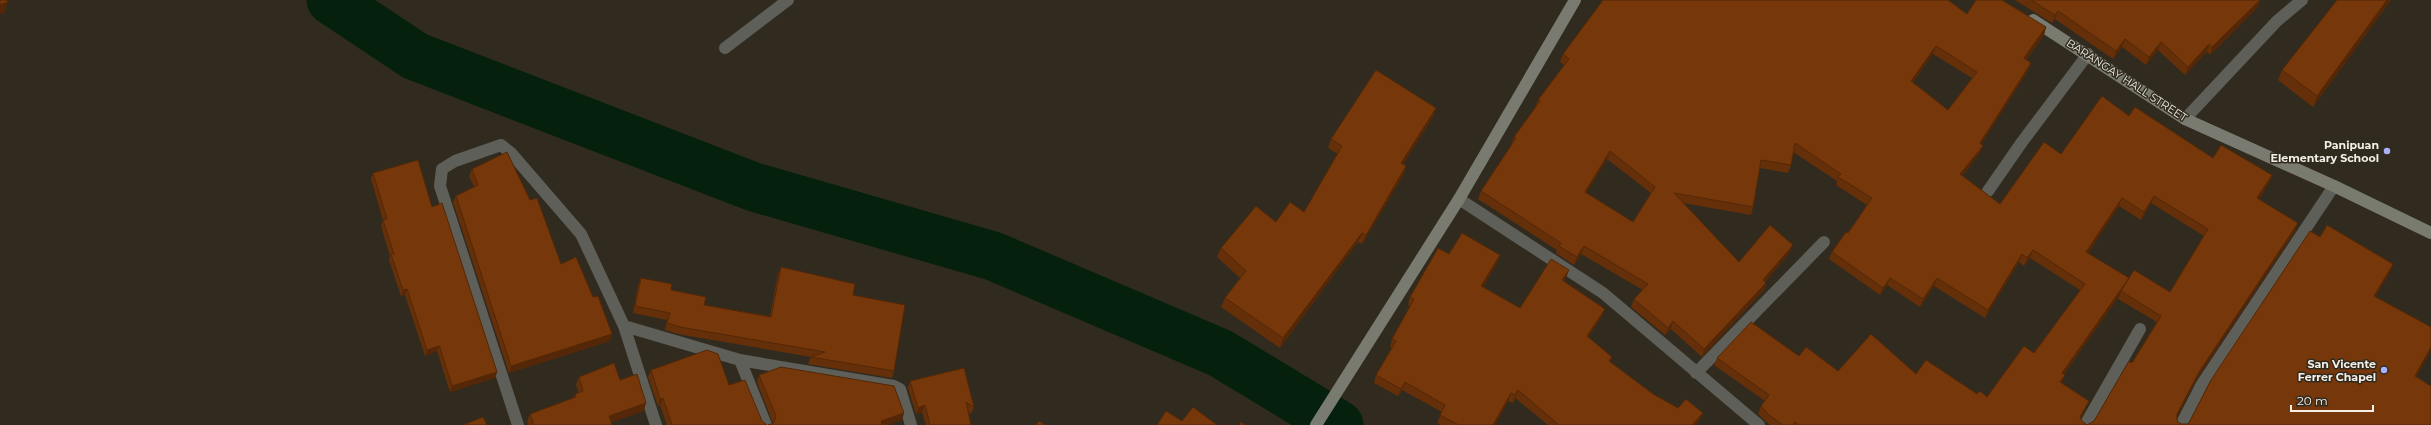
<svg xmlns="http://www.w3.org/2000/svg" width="2431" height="425" font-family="Montserrat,sans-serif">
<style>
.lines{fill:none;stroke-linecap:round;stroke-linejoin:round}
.river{stroke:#05200c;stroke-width:49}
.minor{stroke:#5d5f58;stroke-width:12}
.secondary{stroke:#797b71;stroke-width:12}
.wall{fill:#653009;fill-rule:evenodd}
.shaded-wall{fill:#532707}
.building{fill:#76380a;stroke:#532707;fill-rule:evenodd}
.poi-dot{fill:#a9b0fc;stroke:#312b1f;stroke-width:1.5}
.labels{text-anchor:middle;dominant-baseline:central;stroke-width:3;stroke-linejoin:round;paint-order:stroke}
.street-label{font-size:11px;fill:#f4f0e8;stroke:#312b1f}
.poi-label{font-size:11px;font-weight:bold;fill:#f4f0e8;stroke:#312b1f;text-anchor:end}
</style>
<rect width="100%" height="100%" fill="#312b1f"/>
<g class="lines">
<path class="river" d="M331 0 415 56 754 187 993 256 1220 353 1339 425"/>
<path class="minor" d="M725 48 788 0
M2185 119 2277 21 2302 0
M1988 191 2022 142 2088 54
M1459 199 1603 293 1759 425
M624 326 740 360 894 386 900 389 911 425
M740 360 766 425
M1696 373 1824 242
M518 425 440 186 442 169 455 161 501 145 511 153 581 234 624 326 656 425
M2085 425 2140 329
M2181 425 2202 384 2334 186"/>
<path class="secondary" d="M2033 20 2185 119 2334 186 2431 233
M1316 425 1459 199 1575 0"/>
</g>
<path class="wall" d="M2015 0H2260L2258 7 2210 55 2207 52 2185 75 2158 50 2146 65 2122 47 2113 59 2055 19 2052 23Z
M2391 0 2313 107 2278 80 2282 70Z
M1967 14 2046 27 2044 35 2026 60 2031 63 2028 71 1981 144 1980 153 1962 176 2000 204 2061 154 2129 116 2213 158 2272 175 2269 183 2259 199 2295 231 2196 380 2177 416V421L2181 424H2188L2190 421 2320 237 2393 264 2390 272 2375 297 2431 327V350L2416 377 2431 425H1770L1758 414 1761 406 1765 401 1714 365 1717 358 1799 356 1838 371 1916 374 1977 394 1987 397 2034 353 2080 290 2030 258 2024 266 2019 262 1985 318 1934 286 1920 307 1887 285 1880 295 1829 259 1832 252 1848 233 1867 205 1836 185 1837 181 1793 152 1791 165 1788 173 1760 168 1753 207 1751 215 1683 203 1739 262 1790 252 1765 282 1766 283 1764 290 1702 357 1671 329 1665 335 1631 307 1634 299 1643 290 1581 254 1574 265 1556 253 1557 250 1478 199 1481 191 1512 145H1511L1514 137 1535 108 1538 100 1564 65 1560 62 1563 54ZM1933 54 1972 78 1948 110 1913 82ZM1607 159 1651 193 1633 222 1586 193ZM2151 203 2204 236 2170 292 2129 279 2088 253 2119 206 2141 220ZM2120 295 2118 299 2157 322 2132 363 2094 421 2087 425 2082 421 2081 418 2086 408 2061 384 2065 375 2064 374Z
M1436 108 1433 117 1403 164 1406 166 1403 176 1362 244 1358 242 1280 348 1221 307 1225 298 1240 278 1217 257 1221 248 1276 222 1304 212 1338 154 1328 148 1331 139Z
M472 169 561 264 610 341 509 373 453 202 456 196 474 187 469 176Z
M373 173 432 207 497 372 495 378 450 392 438 354 437 351 425 356 405 295 401 296 389 260 390 256 381 226 383 220 371 179Z
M1449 254 1497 263 1483 287 1520 308 1566 278 1564 281 1602 316 1588 337 1612 357 1610 362 1653 394 1700 420 1696 425H1548L1515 398 1513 403 1508 401 1495 425H1441L1437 423 1442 412 1402 390 1398 396 1374 383 1376 375 1392 348 1390 347 1392 339 1410 306 1408 305 1410 297Z
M781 267 853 295 894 371 892 378 808 364 811 357 678 334 665 330 667 320 633 313 638 285 641 278 671 290 704 305 770 316 778 274Z
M964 368 974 407 971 414 968 412 971 425H926L922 412 916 414 908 388 910 381Z
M651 370 729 385 762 421 767 425H667L660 405 658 406 648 377Z
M759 375 904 413 902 420 887 425H768L773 423 757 382Z
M579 377 620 380 644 411 611 422 612 425H529L527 422 530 414 573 398 575 394 579 393 576 385Z"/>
<path class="shaded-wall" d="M2260 0 2258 7 2210 55 2212 47Z
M2387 0H2391L2313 107 2317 96Z
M8 2 4 13 0 14V5Z
M2058 11 2055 19 2052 23 2055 15Z
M2046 27 2044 35 2021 66 2024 58Z
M2125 39 2122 47 2113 59 2116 51Z
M2161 42 2158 50 2146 65 2149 57Z
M2209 44 2207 52 2185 75 2188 67Z
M1936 46 1933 54 1908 88 1911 81Z
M2031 63 2028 71 1977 151 1980 143Z
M1436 108 1433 117 1398 172 1401 163Z
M1983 146 1980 153 1957 182 1960 174Z
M1610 151 1607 159 1582 200 1585 192Z
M1406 166 1403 176 1362 244 1366 235Z
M2272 175 2269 183 2255 206 2257 198Z
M2154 196 2151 203 2141 220 2144 212Z
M2122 198 2119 206 2084 260 2086 252Z
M2298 223 2295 231 2196 380 2174 422 2177 414 2199 372Z
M1362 233 1358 242 1280 348 1283 338Z
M1793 245 1790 252 1760 287 1763 280Z
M1584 246 1581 254 1574 265 1577 257Z
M2033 250 2030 258 2024 266 2027 258Z
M2022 254 2019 262 1985 318 1988 310Z
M1500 255 1497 263 1479 294 1481 286Z
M2393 264 2390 272 2371 304 2374 296Z
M1569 270 1566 278 1560 288 1562 280Z
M1890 278 1887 285 1880 295 1883 288Z
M1937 278 1934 286 1920 307 1923 299Z
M2129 278 2121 291 2120 295 2059 380 2062 373Z
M1766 283 1764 290 1702 357 1704 349Z
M407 289 405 295 401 296 403 290Z
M1605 309 1602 316 1584 343 1587 336Z
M1673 321 1671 329 1665 335 1668 328Z
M612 334 610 341 509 373 511 366Z
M439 346 437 351 425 356 427 350Z
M2431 347V350L2412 384 2415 376Z
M497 372 495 378 450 392 452 386Z
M2065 375 2062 383 2057 390 2060 382Z
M1405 382 1402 390 1398 396 1401 389Z
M1518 390 1515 398 1513 403 1515 395Z
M1511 393 1508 401 1495 425H1493Z
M663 398 660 405 658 406 660 399Z
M2089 401 2086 408 2078 425 2080 417Z
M646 403 644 411 607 424 609 416Z
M925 405 922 412 916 414 918 408Z
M904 413 902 420 887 425H879L881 421Z
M1703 413 1700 420 1696 425H1692Z"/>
<path class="building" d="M0 0H7L8 2 0 5Z
M1603 0H1948L1967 14 1976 0H2002L2046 27 2024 58 2031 63 1980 143 1983 146 1960 174 2000 204 2044 142 2061 154 2102 96 2129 116 2135 107 2213 158 2221 145 2272 175 2257 198 2298 223 2199 372 2177 414V421L2181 424H2188L2190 421 2211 380 2310 231 2320 237 2327 225 2393 264 2374 296 2431 327V347L2415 376 2431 386V425H1799L1795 422 1793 425H1783L1769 415 1761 406 1769 395 1717 358 1751 322 1799 356 1806 347 1838 371 1871 334 1916 374 1926 360 1977 394 1980 391 1987 397 2024 346 2034 353 2085 284 2033 250 2027 258 2022 254 1988 310 1937 278 1923 299 1890 278 1883 288 1832 252 1846 232 1848 233 1872 198 1838 177 1841 174 1795 143 1791 165 1761 160 1753 207 1674 193 1739 262 1770 225 1793 245 1763 280 1766 283 1704 349 1673 321 1668 328 1634 299 1648 284 1584 246 1577 257 1559 246 1561 243 1481 191 1516 138 1514 137 1540 101 1538 100 1569 59 1563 54ZM1936 46 1977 72 1948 110 1911 81ZM1610 151 1655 187 1633 222 1585 192ZM2154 196 2208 229 2170 292 2134 270 2121 291 2161 316 2132 363 2129 361 2094 421 2087 425 2082 421 2080 417 2089 401 2060 382 2065 375 2062 373 2129 278 2086 252 2122 198 2144 212Z
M2031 0H2260L2212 47 2209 44 2188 67 2161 42 2149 57 2125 39 2116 51 2058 11 2055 15Z
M2337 0H2387L2317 96 2282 70Z
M1376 70 1436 108 1401 163 1406 166 1366 235 1362 233 1283 338 1225 298 1246 271 1221 248 1256 206 1276 222 1290 202 1304 212 1342 146 1331 139Z
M507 152 530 200 537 198 561 264 576 257 593 297 598 296 612 334 511 366 456 196 478 185 472 169Z
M418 160 432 207 442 203 497 372 452 386 440 348 439 346 427 350 407 289 403 290 391 254H394L383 220 387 219 373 173Z
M1462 233 1500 255 1481 286 1520 308 1551 259 1569 270 1562 280 1605 309 1587 336 1612 357 1609 361 1653 394 1678 408 1686 399 1703 413 1692 425H1559L1518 390 1515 395 1511 393 1493 425H1456L1457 424 1440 415 1445 405 1405 382 1401 389 1376 375 1396 341 1392 339 1414 299 1410 297 1438 248 1449 254Z
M781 267 855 284 853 295 905 305 894 371 811 357 825 352 680 327 667 323 670 313 635 306 641 278 672 284 671 290 706 297 704 305 771 317Z
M707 350 718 354 729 385 745 380 762 421 767 425H672L663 398 660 399 651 370Z
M614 363 620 380 637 374 646 403 609 416 612 425H534L530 414 576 397 575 394 583 391 579 377Z
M781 367 894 386 904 413 881 421 882 425H768L774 423 776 416 759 375Z
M964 368 974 407 966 402 971 425H930L925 405 918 408 910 381Z
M1193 407 1217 425H1157L1166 411 1182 421Z
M483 417 487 425H463Z
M1039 421 1045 425H1036Z
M1241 422 1245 425H1239Z"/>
<g class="poi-dot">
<circle cx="2387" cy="151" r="4"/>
<circle cx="2384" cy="370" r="4"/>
</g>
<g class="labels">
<g class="street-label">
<text transform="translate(2127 80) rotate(33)">BARANGAY HALL STREET</text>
</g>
<g class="poi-label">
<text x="2379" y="145">Panipuan<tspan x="2379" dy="13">Elementary School</tspan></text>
<text x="2376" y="364">San Vicente<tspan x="2376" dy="13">Ferrer Chapel</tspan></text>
</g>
</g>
<path d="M2291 405v6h82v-6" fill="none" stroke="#f4f0e8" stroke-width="2"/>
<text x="2297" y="405" font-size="12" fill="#f4f0e8" stroke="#312b1f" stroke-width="3" paint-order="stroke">20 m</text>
</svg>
